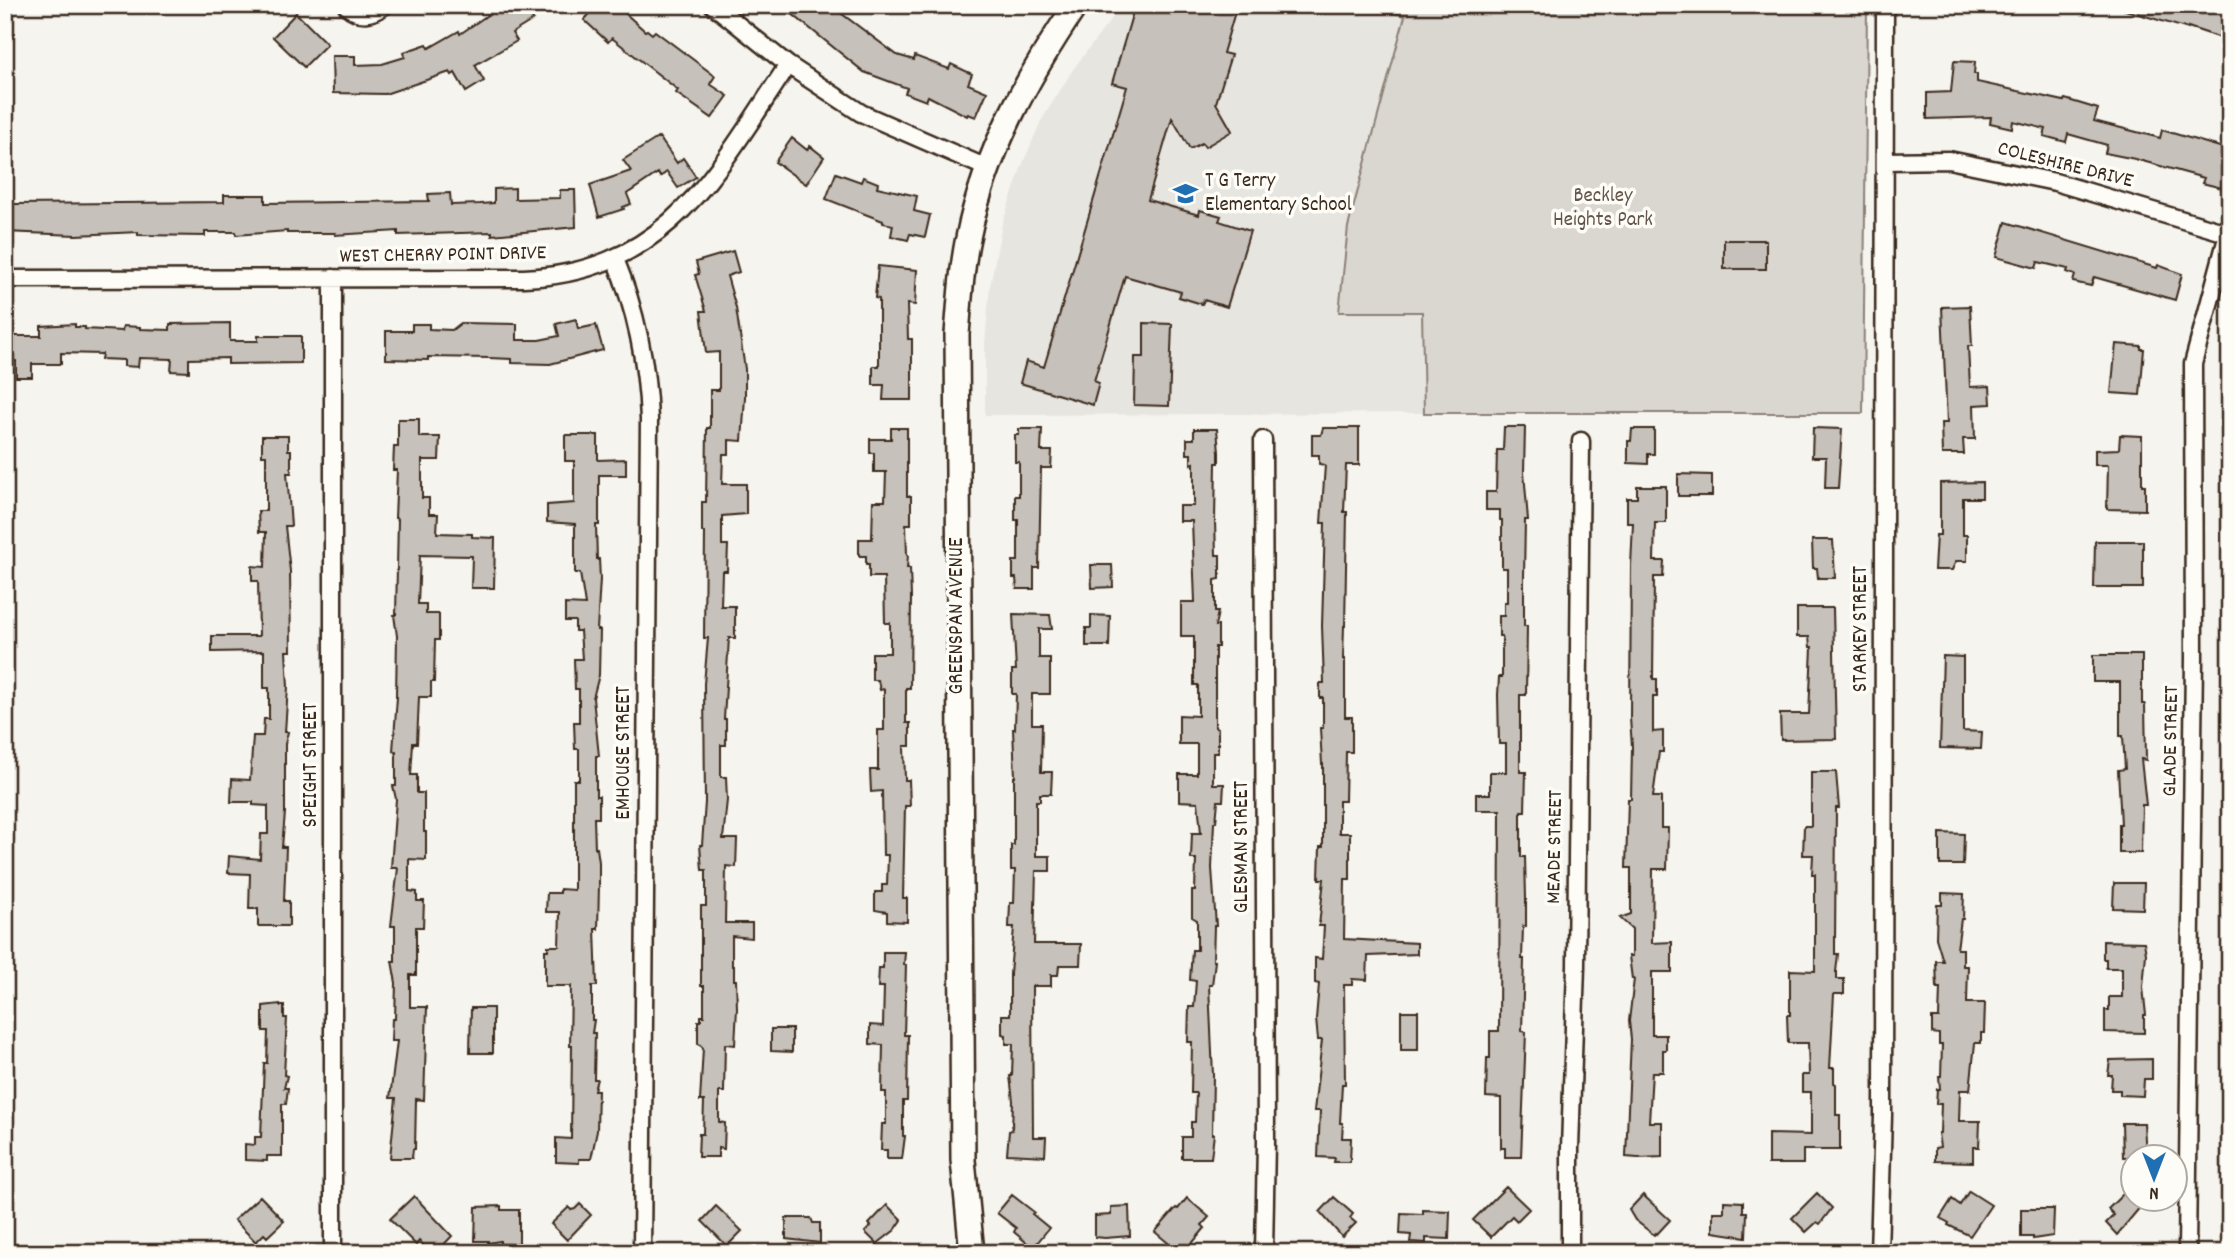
<svg xmlns="http://www.w3.org/2000/svg" width="2235" height="1258" font-family="Dekko,sans-serif">
<style>
.built{fill:#e7e5df}
.green{fill:#dad6d0;stroke:#8a8077;stroke-width:2}
.building{fill:#c7c1bb;stroke:#3b2a1e;stroke-width:2}
.lines{fill:none;stroke-linecap:round;stroke-linejoin:round}
.street-casing{stroke:#3b2a1e;stroke-width:21}
.secondary-casing{stroke:#3b2a1e;stroke-width:28}
.street{stroke:#fdfcf7;stroke-width:16}
.secondary{stroke:#fdfcf7;stroke-width:23}
.labels{text-anchor:middle;dominant-baseline:central;stroke-width:7;stroke-linejoin:round;paint-order:stroke}
.street-label{font-size:21px;fill:#3b2a1e;stroke:#fdfcf7}
.poi-label{font-size:21px;fill:#3b2a1e;stroke:#fdfcf7;text-anchor:start}
.park-label{font-size:21px;fill:#63554a;stroke:#fdfcf7}
</style>
<rect width="100%" height="100%" fill="#f5f4ee"/>
<filter id="ink" filterUnits="userSpaceOnUse"><feTurbulence type="fractalNoise" baseFrequency=".0143" numOctaves="2"/><feDisplacementMap in="SourceGraphic" scale="14" xChannelSelector="R" yChannelSelector="G"/><feConvolveMatrix kernelMatrix="1 2 1 2 8 2 1 2 1" color-interpolation-filters="sRGB"/></filter>
<g filter="url(#ink)">
<path class="built" d="M1122 5H1462L1424 369V413L985 415V343L990 286 1002 224 1023 163 1041 121 1074 68Z"/>
<path class="green" d="M1365 5H1867L1863 413H1424L1422 312H1339L1348 227 1405 16Z"/>
<path class="building" d="M502 5H524L533 20 512 33 517 41 475 65 484 81 466 92 455 73 452 75 450 72 385 94 333 93 332 56H355V65L382 64 405 57 404 52 427 44 429 48 459 31 460 34Z
M598 5H616L645 31 647 30 652 34 655 31 715 76 710 84 728 96 712 118 676 93 678 90 612 38 608 42 584 20Z
M781 5H830L897 55 914 60 915 56 949 69 951 64 972 74 968 84 987 92 976 117 968 114 967 116 928 96 926 101 905 93 907 88 864 72Z
M1135 5H1237L1223 53 1231 55 1216 103 1232 131 1205 147 1202 143 1190 149 1172 118 1148 200 1199 215 1200 210 1221 216 1219 221 1250 231 1227 307 1204 300 1202 304 1179 297 1181 292 1125 276 1094 381 1099 383 1093 405 1020 383 1026 361 1044 367 1127 87 1112 83Z
M2122 5H2216L2230 9V41L2188 27V29L2122 9Z
M296 13 327 44 304 67 273 37Z
M1954 61 1975 62 1974 74H1977V82L2064 101 2065 99 2098 109 2094 121 2160 138 2162 130 2230 150V190L2202 183 2204 178 2135 159 2105 153 2107 145 2068 134 2066 142 2044 136 2046 129 2013 121 2012 128 1990 123 1991 117 1927 119V93L1951 92Z
M659 137 677 163 683 158 696 177 678 188 667 172 660 177 658 173 627 194 631 204 623 207 624 209 599 217 590 185 631 171 623 160Z
M792 138 807 150 810 146 824 157 806 184 775 162Z
M836 173 861 182 863 177 878 183 877 187 917 196 914 211 930 215 925 237 910 234 908 240 891 236 893 225 883 223V221L826 199Z
M515 188V199L560 198V190H575L576 227 492 235V232L398 235V231L335 235V233H287V231L236 235V232H205V236L138 235V232L76 235 5 232V205L16 204 224 202V195H265V203L429 201 428 194 450 193 451 205 480 204 494 203V189Z
M2006 222 2157 268 2158 265 2182 274 2175 300 2094 277 2091 286 2073 282 2075 275 2067 272 2068 269 2038 262 2036 268 1996 257Z
M1724 240H1766V269H1724Z
M733 251 739 272 727 276 736 308 745 369V397L742 441 729 440V454H723L722 484H746V514L722 516V545H728L727 571H722L721 606H735V638H729L724 719H726V745H721V777H726L727 800 723 839H737L736 867 726 866 725 923H752V938L732 936V966H734V980H736L737 1008 735 1045 725 1044 724 1092H719V1122L725 1123 724 1149 718 1148V1157H698L699 1134H703L704 1101H700L703 1048 698 1043V1021H701V1016H704V986H701V906H706V870H702L700 845H702L705 802 704 684 708 638H704L705 532H702V502H706L707 428H710V390H719V352L706 353 701 311H706L695 275 699 274 696 262Z
M878 266 917 270 915 305 907 304 908 339H912V400H883L884 385H873V366H879V299L875 298Z
M1970 306 1972 346H1968L1970 387 1990 386 1991 404 1974 405 1975 439H1963L1964 454H1942L1941 423H1947L1942 307Z
M576 319 578 329 596 325 603 350 550 364 512 363V359L489 358 428 357V360L386 359V331H412V324H429V329L452 330 461 323 517 324V340H539L559 336 556 324Z
M230 323V341H258V336H301V363L228 364V358L189 359V372L171 371 172 359 139 358 138 367 124 366V360L101 359 102 354 61 353V364H32V377H16V361H5V336H41V326L75 324V327H85V329L122 331 123 326 140 327V329L170 330V324Z
M1144 323 1172 324 1169 406 1134 405 1135 357H1144Z
M2116 344 2141 346V349H2144L2140 395 2111 393Z
M398 419H419V437H440L439 460H422V498H429V514H438L437 533 472 534V537L495 538 494 588H471L472 556 420 555 418 604H426V614H439V640H435L434 682H431V697H419L417 743H413L411 775H417V793H424V832H426V860L409 859V891L417 892V901H424L423 927H416V975H410V1007H427L424 1100 416 1099 415 1149H413L412 1158H390L396 1098H390L397 1041H391L392 1019H395L396 983 392 961H395V926H391L398 868H391L396 799 393 786H396V752L393 751 397 697 396 696 397 636 394 615H396L398 519 395 518 397 470H393L394 447H398Z
M1504 427H1525L1524 472 1528 520H1525L1524 577V626H1527L1526 695H1520V772H1526L1525 811H1521V857H1525L1526 898V926H1523L1522 959H1524L1522 1031 1526 1032 1521 1157H1505V1148H1501V1098L1486 1097 1487 1058H1490V1031H1499L1500 810H1476V794H1490V772H1506V744H1499L1498 695 1499 677H1502V636H1499V616H1504V602H1507V568H1502V520H1500V510H1486V492H1496L1497 450H1503Z
M891 428H907V496H911V524H906L907 555H908L907 568H910L911 597 910 688H906V723H910V746H904L905 780H909L910 806H905L903 898H907V922L887 921V912L875 910V892H882V885H887L888 855H883L882 791 871 792 870 770H878V730H884V689L880 690 878 680H872V653H890V623H885L884 577H869V564H866V556H859V539H872L873 501H885L886 472H874V453H870V439H891Z
M1323 428H1359V465H1346L1344 512H1347L1345 626H1344L1343 659H1345V717H1352V752H1346L1345 801H1339V833H1350V879H1345L1344 939 1417 943V954L1368 956 1367 980 1352 979V985H1344L1345 1084H1342L1340 1123H1343L1342 1138H1351L1350 1162H1334L1335 1158 1318 1157 1320 1111H1314L1322 1040H1318L1316 1019 1319 984 1315 983V958L1322 959 1324 926H1319L1324 879H1319L1320 847H1323V764H1322L1320 728H1323V698H1320V683H1324L1322 626 1325 523H1321L1325 465 1319 464V455H1312V435H1321Z
M1813 428 1842 429 1838 488H1825L1826 457H1812Z
M1019 429H1042L1041 451H1052L1051 468H1041L1039 568H1034V589H1017L1016 578H1013V561H1018V520H1015V496H1019V462H1015V435H1019Z
M1194 429H1217L1219 452V463H1216L1215 521 1216 555H1220V579L1215 580V612H1218L1215 626H1218V647H1215V727L1218 728V753H1213V784H1224L1223 801H1218L1216 822H1214L1212 868 1216 926H1214L1213 961H1215L1212 985H1209L1213 1075 1212 1134H1214L1211 1158H1182V1137H1191V1122H1195L1196 1093H1191L1192 1042H1188L1189 1007H1194L1196 981 1190 980 1192 950H1197V920L1192 917V891H1195L1196 859H1191L1192 833H1201L1198 802 1179 801V774H1197V744H1179V715L1198 716V685H1194V636H1181V602H1195L1192 521H1179V506H1194V463L1191 464V454H1187V439H1194Z
M1632 429H1654V454H1648V464L1628 463V441H1631Z
M565 435H598V460L626 459V475H599V525H596L597 559H599L600 579 597 630H600L599 675 593 698 599 756H596V796H599V818H594L595 848H597L599 862V885L598 929H595L597 986H592V1020H594L592 1033H595L594 1079H597L594 1090H598L597 1131 591 1159H579V1163L556 1162V1138L571 1139 572 1046H570L571 986H545V950H548V946H559L560 912H546L547 893H560V889L574 890V780H579V749H575L574 722H579V689H575L574 659H582L580 631H575V621H565V604L585 605 580 573H575V524L547 522V505L574 503V461H565Z
M2120 435 2142 436V485H2145V510L2107 509 2108 465H2095V450L2119 449Z
M262 436H288V450H291V473H287L291 526H285L290 571 291 651H286L288 687 285 732H288L285 744V813L282 847H286L284 901H289V926H258V909H249L250 874 228 873 229 856 260 859 261 834H268V806L253 805V802H231L232 779 250 780 253 736H263L264 719H269V688H264V651L212 652V636H259L258 581H252V566L265 567 266 532H259L258 511H266V455H262Z
M1678 474 1712 475V496H1678Z
M1982 482V498H1963V535H1967V561H1956L1952 570H1934L1936 535H1940V483Z
M1637 486H1666V523H1655L1654 561H1664L1663 577H1654L1653 679H1657V697H1653V732L1663 731V752H1659L1653 797H1661V828H1668L1667 869H1653L1652 943 1672 942V972H1652V1035H1666V1050H1663V1072H1652L1649 1122H1662V1157L1638 1158 1626 1157 1631 1039 1629 1021 1634 979H1632L1629 956H1632V929L1620 918 1631 914V868H1626L1628 799H1631L1632 747 1630 718 1631 566 1633 523H1627V498H1637Z
M1812 540H1833L1835 578H1818L1817 568H1813Z
M2095 541H2143V588H2094Z
M1091 565H1112L1113 587 1092 588Z
M1797 608H1833L1836 739 1781 740 1780 714H1809L1812 647H1810L1809 637H1797Z
M1013 614 1050 615 1052 629H1039V658H1050V694H1032V724H1042L1041 772H1052L1051 794H1040V801H1036V856H1050V871H1036L1034 944H1081L1080 965H1059L1058 975H1051V986H1032L1033 1137H1046L1045 1156 1007 1154 1009 1131 1012 1130 1013 1101 1010 1076H1012L1013 1044H1006V1035L1002 1034V1015H1010V974L1014 927H1009L1010 903H1014L1015 870H1011V845H1014V777H1015L1013 729H1015L1016 694H1012V670H1016Z
M1091 615 1110 616 1109 646H1086V628H1091Z
M2093 655H2142V704H2145L2146 760 2141 759 2146 805H2142L2141 853H2119V824H2121L2118 770 2125 769 2123 736H2120V682H2093Z
M1943 656 1963 657V731L1982 732 1981 749 1940 748Z
M1811 772H1836L1839 808H1836L1835 944V954H1838L1836 972H1837V979H1844V994H1834L1830 1068H1834V1083L1836 1084V1115H1840V1150H1803V1164H1768V1134L1811 1135V1092H1802V1075H1809L1808 1043H1788L1787 1015H1790V970L1815 971V874H1812L1813 855H1803L1804 826H1811Z
M1940 833 1964 834 1963 865H1940Z
M2114 883H2144L2143 909 2113 908Z
M1942 893 1964 894 1963 919H1961L1957 949H1963V966H1968L1967 1003H1985L1984 1033H1981V1043H1975L1970 1090H1960L1959 1121H1980L1979 1147H1973V1162L1935 1161V1148L1940 1147 1938 1133H1940L1941 1104H1936L1937 1089H1940L1939 1076H1941L1942 1045H1939V1034L1932 1033V1018H1939L1940 988H1937L1936 961H1943L1936 938 1937 905H1942Z
M2103 941 2144 942 2146 954 2143 987 2146 1015H2144V1033L2105 1032V1010H2109V997H2122V968H2106V959H2103Z
M883 952H905L904 965H906L904 1035H908L907 1101H903V1136H905L902 1159H887V1150H881L882 1124H886V1092H882L883 1045 870 1044V1025L883 1026 884 987H878L879 968H883Z
M280 1004V1006H284V1018H287L284 1075 287 1076 284 1088H288L286 1104H282V1156H267V1161L245 1160V1144L255 1145V1137H261L264 1063H267L268 1031H263V1006Z
M471 1008H493V1053H470Z
M1401 1011H1418V1050H1401Z
M771 1029H792V1052L771 1051Z
M2152 1059V1079H2144L2143 1096 2120 1095V1090H2111L2112 1075H2108L2110 1060Z
M2122 1123H2144L2146 1157H2123Z
M1506 1187 1529 1209 1517 1221 1512 1216 1491 1237 1473 1220Z
M1969 1191 1991 1205 1970 1236 1948 1225 1949 1223 1940 1218 1952 1199 1960 1205Z
M2126 1191 2141 1206 2117 1235 2106 1223 2114 1215 2108 1209Z
M1817 1193 1832 1208 1820 1224 1817 1222 1806 1232 1792 1218Z
M1012 1195 1034 1212 1032 1214 1049 1228 1033 1248 1014 1232 1016 1228 997 1213Z
M1643 1195 1670 1220 1657 1234 1656 1233 1654 1235 1635 1220 1629 1210Z
M260 1196 284 1221 267 1237 264 1234 256 1242 234 1220Z
M414 1196 452 1236 436 1253H431L419 1241 416 1245 390 1219Z
M1334 1197 1353 1214 1350 1218 1356 1223 1342 1237 1320 1212Z
M1187 1198 1209 1217 1202 1225 1205 1228 1184 1253H1180L1155 1232 1176 1208 1178 1209Z
M1724 1201 1743 1202V1212H1747L1746 1237 1713 1232V1212H1724Z
M580 1204 591 1215 567 1240 551 1224 569 1207 571 1210 575 1209Z
M887 1205 902 1220 895 1230 877 1244 865 1232 871 1226 869 1224Z
M501 1206V1210H519V1245L500 1244V1241L488 1243V1241H475L476 1207Z
M716 1206 742 1231 727 1246 702 1221Z
M1129 1206 1130 1236 1105 1238 1095 1237V1216L1111 1215V1207Z
M2021 1209H2054L2053 1236 2033 1239V1237H2021Z
M1423 1210 1450 1211 1449 1239 1426 1238V1243L1410 1242 1411 1235 1400 1234 1401 1213 1423 1214Z
M786 1218H811L813 1223H820V1243L786 1239Z"/>
<g class="lines">
<defs>
<path id="street" d="M346 5C359 17 372 15 385 5
M713 5 788 65 861 113 987 168
M1886 161 1949 160 2055 182 2230 234
M615 259C636 310 647 364 649 419L642 1253
M333 278V1253
M5 279 524 278C668 272 717 171 788 65
M1263 440 1266 1141 1264 1253
M1570 1253V1149L1576 966 1581 441
M1879 1253 1883 1115 1885 5
M2187 1253 2194 658 2193 364 2228 234"/>
<path id="secondary" d="M972 1253 963 1160 957 334C960 302 961 269 968 238 985 153 1028 76 1076 5"/>
</defs>
<use href="#street" class="street-casing"/>
<use href="#secondary" class="secondary-casing"/>
<use href="#street" class="street"/>
<use href="#secondary" class="secondary"/>
</g>
</g>
<defs>
<symbol id="school-bare" viewBox="-9 -9 18 18"><path d="M0-5L7-2L0 1L-7-2ZM-4 1L0 2.5L4 1V4Q0 6-4 4Z" fill="#1f6fb2" stroke="#fdfcf7" stroke-width="2.5" paint-order="stroke"/></symbol>
</defs>
<g fill-rule="evenodd">
<use href="#school-bare" x="1168" y="176" width="35" height="35"/>
</g>
<g class="labels">
<g class="street-label">
<text transform="translate(2065 166) rotate(14)">COLESHIRE DRIVE</text>
<text transform="translate(443 256) rotate(-1)">WEST CHERRY POINT DRIVE</text>
<text transform="translate(958 616) rotate(-90)">GREENSPAN AVENUE</text>
<text transform="translate(1862 629) rotate(-90)">STARKEY STREET</text>
<text transform="translate(2172 741) rotate(-89)">GLADE STREET</text>
<text transform="translate(625 753) rotate(-90)">EMHOUSE STREET</text>
<text transform="translate(312 765) rotate(-90)">SPEIGHT STREET</text>
<text transform="translate(1243 847) rotate(-90)">GLESMAN STREET</text>
<text transform="translate(1556 847) rotate(-89)">MEADE STREET</text>
</g>
<g class="poi-label">
<text x="1205" y="182">T G Terry<tspan x="1205" dy="24">Elementary School</tspan></text>
</g>
<g class="park-label">
<text x="1603" y="197">Beckley<tspan x="1603" dy="24">Heights Park</tspan></text>
</g>
</g>
<rect width="2235" height="1258" fill="none" stroke="#fdfcf7" stroke-width="28"/>
<rect x="14" y="14" width="2207" height="1230" fill="none" stroke="#3b2a1e" stroke-width="2.5" filter="url(#ink)"/>
<g transform="translate(2154 1178) rotate(180)"><circle r="33" fill="#fdfcf7" stroke="#afa8a0" stroke-width="2"/>
<path d="M0-5L12 26L0 18L-12 26Z" fill="#1f6fb2"/>
<text y="-10" font-size="19" font-weight="bold" text-anchor="middle" fill="#3b2a1e">N</text>
</g>
</svg>
